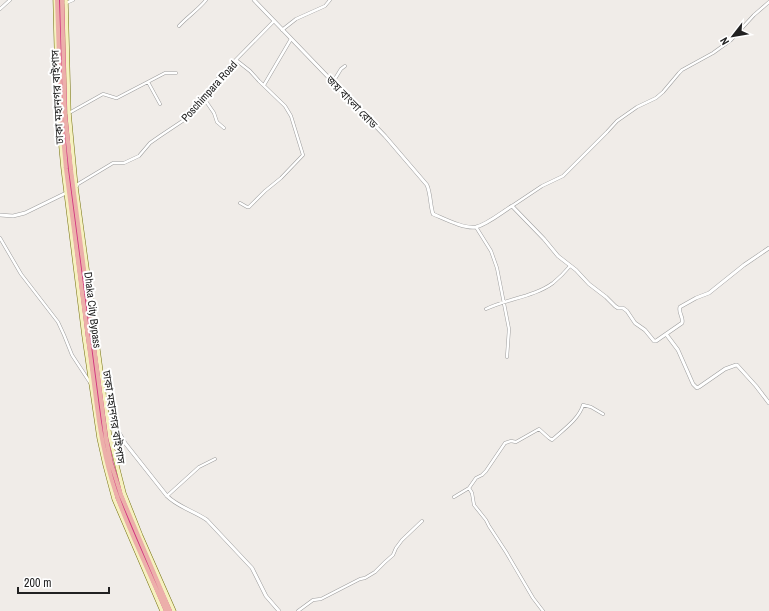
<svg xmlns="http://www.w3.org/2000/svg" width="769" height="611" font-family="'Archivo Narrow','Noto Sans Bengali',sans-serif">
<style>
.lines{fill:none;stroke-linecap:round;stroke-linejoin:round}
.minor-casing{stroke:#9e9e9e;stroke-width:3.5}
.tertiary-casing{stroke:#9e9e9e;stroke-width:4}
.secondary-casing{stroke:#73700c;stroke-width:4.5}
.trunk-casing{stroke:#d0337e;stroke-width:5}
.minor{stroke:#fff;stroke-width:2.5}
.tertiary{stroke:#fff;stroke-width:3}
.secondary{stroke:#f6f1c0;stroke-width:3.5}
.trunk{stroke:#ecafaa;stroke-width:4}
.labels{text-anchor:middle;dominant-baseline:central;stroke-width:4;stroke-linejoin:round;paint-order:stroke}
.street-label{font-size:11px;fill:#212121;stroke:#fff}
</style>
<rect width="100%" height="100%" fill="#f0ece8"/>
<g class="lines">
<defs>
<path id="minor" d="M66 3 73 0
M0 9 10 0
M179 26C187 17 198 10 206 0
M282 30 296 19 325 6 330 0
M236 60 250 71 259 81 285 106 291 116 303 155 281 178 265 191 249 207H247L240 203
M148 82 160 104
M333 82 341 69 345 66
M264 85 291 39
M203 97 214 113 217 122 224 128
M69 113 103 94 116 98H117L165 73H176
M77 186 78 184 113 163H124L139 156 150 143 160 136 187 118 191 108 203 97 219 77 274 21
M512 206 542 186 563 176 607 132 617 121 637 107 656 98 663 92 679 73 682 70 713 53 731 40 754 15 769 2
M476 227 491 251 497 268 509 329 507 357
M0 238 21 274 58 322 64 335 72 355 91 384
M486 309C506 299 534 297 553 283 559 278 565 272 570 266
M469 488 472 493 474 505 486 520 489 526 506 552 533 598 543 611
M167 496 199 467 215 459
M454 497 469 488 476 478 482 475 486 471 505 443 511 441 516 442 539 429 549 438 552 440C563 430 579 419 583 405L591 407 603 414
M298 611 313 600 321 599 360 579 365 578 375 572 385 562 393 555 396 548 402 540 422 521"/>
<path id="tertiary" d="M254 0 385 136 427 185C431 195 430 205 433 214 445 219 464 229 476 227 488 224 502 212 512 206L544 239 558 256 576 270 589 284 606 297 615 306 618 308H623L627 311 635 323 645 330 654 341H656L682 323C684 318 678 313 680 307L696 298 709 293 744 265 769 248
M0 215 13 216 25 213 66 193
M666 334 678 350 693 384 697 388 699 387 725 369 736 365H737L756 386 769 403
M107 415 112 420 125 443 167 496C178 507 194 511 207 520L252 568 266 596 279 611"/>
<path id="secondary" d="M55 0 58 115 63 168 84 336 99 438 105 465 114 499 162 611
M66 0 69 113 76 187 110 438 124 493 141 536 174 611"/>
<path id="trunk" d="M57 0 61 114 66 169 97 407C101 438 107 469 118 499 132 537 150 574 166 611
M62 0 65 114 71 170 106 438 111 463 121 495 170 611"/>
</defs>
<use href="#minor" class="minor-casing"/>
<use href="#tertiary" class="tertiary-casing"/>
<use href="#secondary" class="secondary-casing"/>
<use href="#trunk" class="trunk-casing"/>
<use href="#minor" class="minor"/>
<use href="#tertiary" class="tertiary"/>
<use href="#secondary" class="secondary"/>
<use href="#trunk" class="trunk"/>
</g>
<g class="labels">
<g class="street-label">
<text transform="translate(209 91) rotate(-48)">Poschimpara Road</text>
<text transform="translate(57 97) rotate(-93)">ঢাকা মহানগর বাইপাস</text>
<text transform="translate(352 102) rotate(46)">জয় বাংলা রোড</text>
<text transform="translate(93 310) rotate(83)">Dhaka City Bypass</text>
<text transform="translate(114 417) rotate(81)">ঢাকা মহানগর বাইপাস</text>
</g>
</g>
<g transform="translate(733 36) rotate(239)" stroke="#ffffff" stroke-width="3" paint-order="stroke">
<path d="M0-3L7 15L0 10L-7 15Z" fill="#212121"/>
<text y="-6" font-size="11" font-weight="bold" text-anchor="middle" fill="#212121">N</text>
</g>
<path d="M18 587v6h91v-6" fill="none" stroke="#212121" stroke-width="2"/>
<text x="24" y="587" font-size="12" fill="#212121" stroke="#ffffff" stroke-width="3" paint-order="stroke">200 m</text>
</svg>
